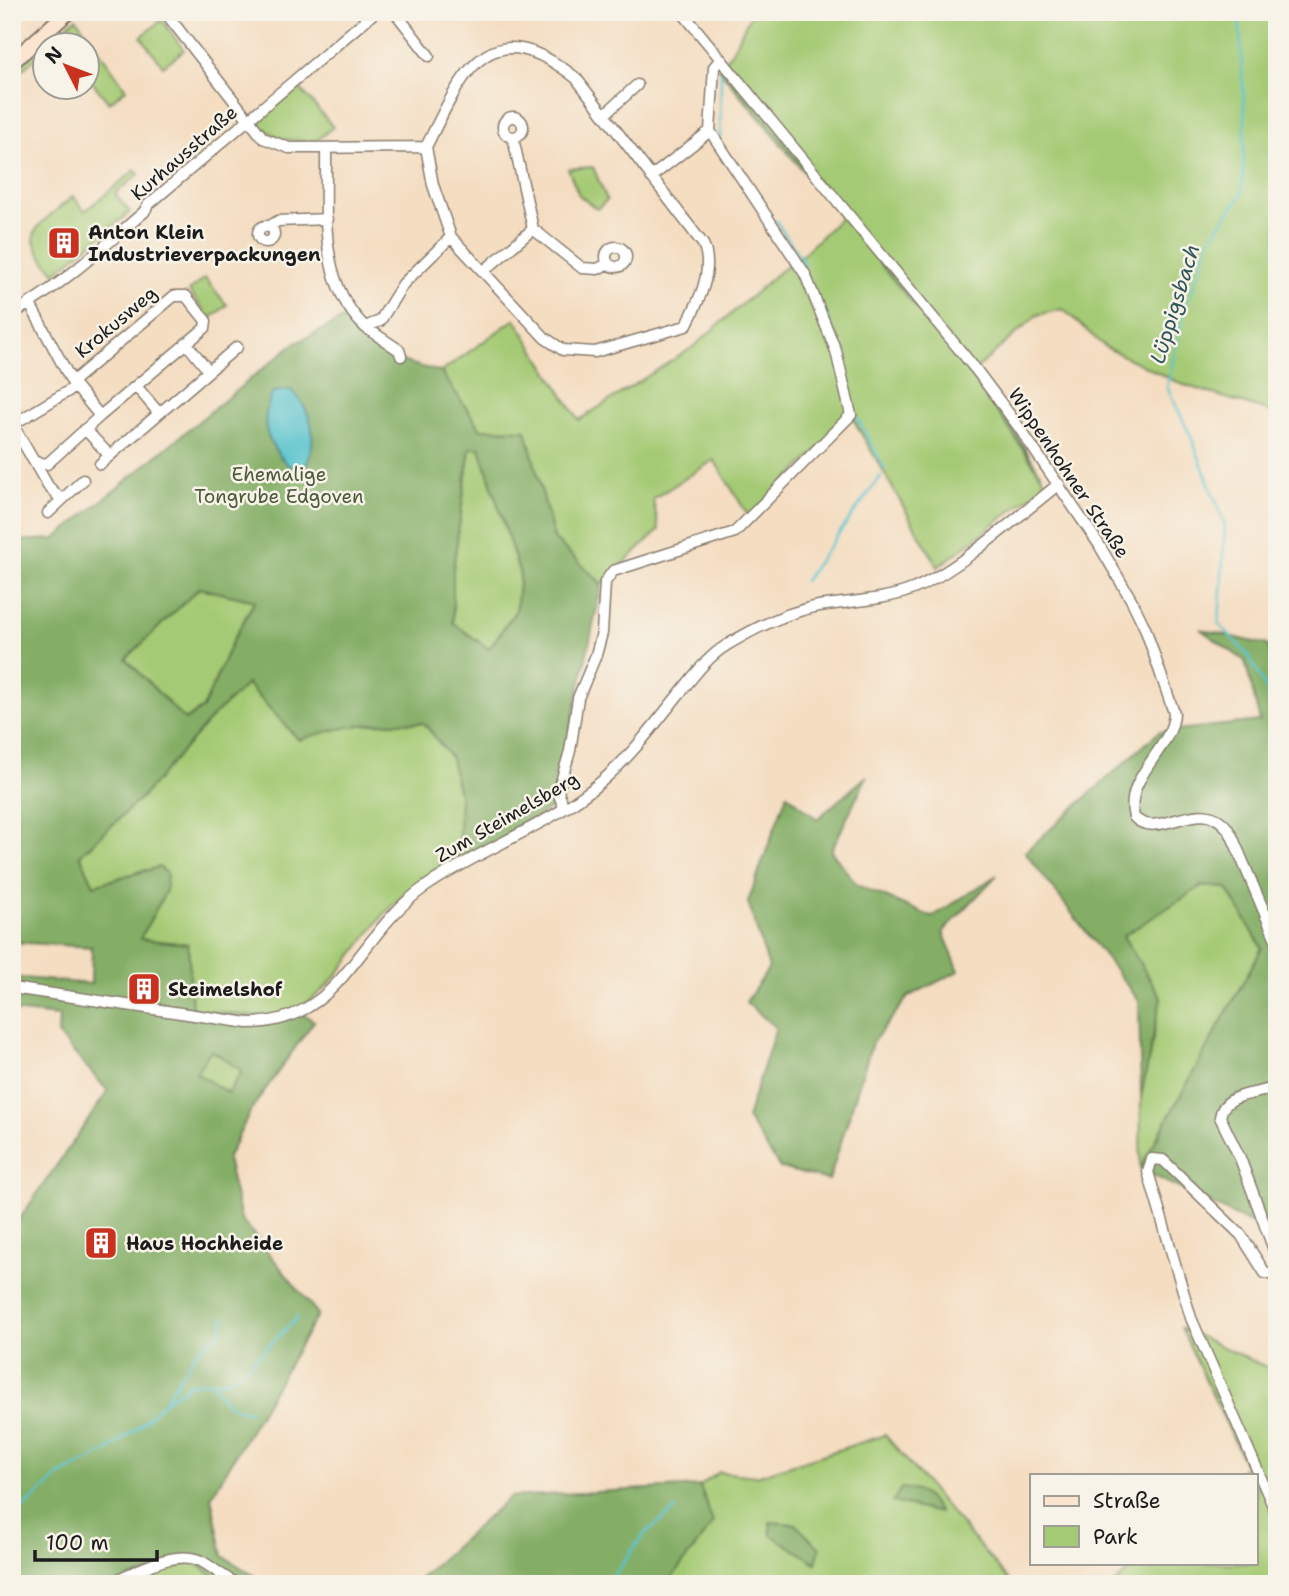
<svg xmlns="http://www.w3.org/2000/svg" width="1289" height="1596" font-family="'Shantell Sans',sans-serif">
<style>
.green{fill:#a5ca75;stroke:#607348;stroke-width:2}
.forest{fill:#84ae66;stroke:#506541;stroke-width:2;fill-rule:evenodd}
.water{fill:#56c3ce;stroke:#397075;stroke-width:2}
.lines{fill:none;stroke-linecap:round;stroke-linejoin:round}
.stream{stroke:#56c3ce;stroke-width:2.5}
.street-casing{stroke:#887c6e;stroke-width:13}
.secondary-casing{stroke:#887c6e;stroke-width:18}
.street{stroke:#fff;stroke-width:10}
.secondary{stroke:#fce5d0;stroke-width:14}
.labels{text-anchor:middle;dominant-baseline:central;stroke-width:5;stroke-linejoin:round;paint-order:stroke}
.street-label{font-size:19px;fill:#1c1c1c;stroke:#f7f3e8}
.poi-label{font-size:19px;font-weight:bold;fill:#1c1c1c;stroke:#f7f3e8;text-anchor:start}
.park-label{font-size:19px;fill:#4c593b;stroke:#f7f3e8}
.water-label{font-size:21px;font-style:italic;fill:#30565a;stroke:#f7f3e8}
</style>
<rect width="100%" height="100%" fill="#f7f3e8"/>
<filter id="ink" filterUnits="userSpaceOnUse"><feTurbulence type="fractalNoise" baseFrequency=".0143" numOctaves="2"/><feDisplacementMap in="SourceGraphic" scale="14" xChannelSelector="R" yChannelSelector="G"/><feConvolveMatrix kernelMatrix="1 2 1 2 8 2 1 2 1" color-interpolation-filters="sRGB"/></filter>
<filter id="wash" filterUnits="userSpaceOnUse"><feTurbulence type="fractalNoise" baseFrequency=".00686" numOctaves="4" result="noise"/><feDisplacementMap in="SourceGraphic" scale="28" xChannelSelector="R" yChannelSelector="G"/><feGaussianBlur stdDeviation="1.57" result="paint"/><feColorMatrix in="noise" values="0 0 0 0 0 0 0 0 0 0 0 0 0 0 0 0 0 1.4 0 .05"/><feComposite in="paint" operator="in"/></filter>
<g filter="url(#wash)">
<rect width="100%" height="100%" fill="#f4ddc1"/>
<path class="green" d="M752 12H1277V414L1181 384 1105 347 1063 309 1037 315 974 371 719 69 732 51Z
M76 18 126 89 109 103 88 77V46L62 45 58 41 46 46 45 51 12 78V70Z
M162 20 184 50 163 66 141 37Z
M298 86 333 127 315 142 281 139 260 126 261 118Z
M593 167 607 200 597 209 579 195 568 169Z
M135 170 139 174 115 194 130 212 55 273C17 230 35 230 73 196L85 211Z
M842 216 971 374 1047 484 938 567 852 417 749 517 714 460 653 499 659 530 602 584 554 539 526 430 481 429 441 372 515 319 579 420 693 347 794 259 799 258Z
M205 278 227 305 210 319 189 291Z
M470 448H480L520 575 516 610 489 649 453 623V569Z
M199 588 255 600 232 642 203 708 184 720 125 658Z
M247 684 299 740C344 725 377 721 424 723L451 758 460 799 458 861C435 874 411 887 392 906 355 943 328 1009 272 1016 246 1019 217 1012 192 1009L188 944 139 940C146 912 166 908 167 873L143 870 94 886 80 855 142 797 212 717Z
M1202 886 1227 888 1262 948 1140 1169 1141 1097 1161 997 1122 936Z
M211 1050 243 1071 228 1093 196 1073Z
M1181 1328 1277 1372V1584H1114L1138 1563H1256V1475H1236L1246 1466Z
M885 1435 1012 1584H667L713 1523 700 1486 719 1472 756 1476Z
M186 1561 199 1565 223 1584H135L127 1579Z"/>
<path class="forest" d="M723 68 974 371 1012 426 1042 476 971 374 719 69Z
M345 318 397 360 441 372 481 429 526 430 554 539 602 584 554 806 507 836 458 861 460 799 451 758 424 723C377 721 344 725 299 740L247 684 212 717 142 797 80 855 94 885 159 867 167 873 166 891 140 939 188 944 192 1009 254 1016 303 1014 314 1021 251 1110 227 1159 241 1219 318 1314 211 1497 223 1556 261 1580 303 1584H223L199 1565 186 1561 127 1579 135 1584H12V1223L16 1224 108 1091 58 1035 59 1016 12 1011V977L91 984 92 947 12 942V541L55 539 292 345ZM470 448H480L520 575 516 610 489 649 453 623V569ZM199 588 255 601 232 642 203 708 185 720 126 659ZM211 1050 242 1071 228 1093 196 1073Z
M1200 629 1267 645 1277 672V1236L1140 1169 1262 948 1227 888 1202 886 1123 936 1161 997 1141 1097 1139 1001 1025 852 1159 732 1260 721 1245 661Z
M867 776 831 851 857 885 932 917 997 875 943 932 959 971 909 996 872 1043 829 1180 780 1168 747 1118 776 1028 746 1002 769 968 748 902 787 794 817 819Z
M700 1486 713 1523 667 1584H414L510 1497Z
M901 1488C920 1489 930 1497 939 1513L893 1502Z
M770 1522 795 1524 820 1548 816 1563 771 1535Z"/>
<path class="water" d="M291 390C313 411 319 439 305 468L289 466C266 443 258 423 273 392Z"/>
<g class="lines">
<path class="stream" d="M1239 12 1245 122 1242 194 1210 239 1183 316 1167 387 1192 439 1225 525 1219 624 1248 655 1277 709
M720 137 721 73
M776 221 805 265
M825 310 831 326
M855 414 885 470
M804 581 881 476
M212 1381C220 1398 230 1410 249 1411
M166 1399 196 1352 221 1332 224 1318
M12 1510 24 1507 61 1474 107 1451 139 1427 165 1401 192 1383 224 1381 242 1372 298 1317
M608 1584 644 1534 676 1509"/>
</g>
</g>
<g filter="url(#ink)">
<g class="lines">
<defs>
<path id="street" d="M165 12 263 138 289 148 426 147
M395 12 429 56
M682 12 977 371 1018 426 1098 543 1132 601 1145 628 1174 713C1173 749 1123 777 1134 817 1158 844 1207 787 1232 836L1277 942
M604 115 637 85
M503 127a10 10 0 1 1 20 0a10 10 0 1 1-20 0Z
M513 138 533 229 582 268 598 269 608 263
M426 147 433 185 451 237
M326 149C327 210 317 281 365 327L380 321 403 284 451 237 545 338 563 350 595 352 686 326C698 303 715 270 703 244L576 78C487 8 463 73 426 147
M651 177 710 131
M258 234a8 8 0 1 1 16 0a8 8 0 1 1-16 0Z
M268 227 278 221 327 219
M606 257a10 10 0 1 1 20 0a10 10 0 1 1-20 0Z
M484 271 533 229
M31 306 72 382 100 416 205 328 206 321 186 296H174L72 382
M12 314C60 287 102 248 144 212L148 205 375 12
M365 327 399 350 401 356
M186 343 208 370
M136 386 158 412
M12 425 75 387
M13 425 48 486 62 500
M85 429 109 455
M35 462 47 464 100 416
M100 464 237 347
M48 513 83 480
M564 808 558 792 570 751 578 698 596 655 602 633 605 582 613 571 735 532 851 415 836 351 805 274 710 131 714 67 720 60
M12 988 248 1023C343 1023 356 934 425 887 481 848 550 826 602 781 631 756 655 724 679 694 693 677 707 657 727 645 755 628 787 612 819 606 850 601 883 601 913 589 958 571 1019 515 1059 484
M1277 1086C1259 1096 1224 1091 1220 1117L1240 1158 1277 1258
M1277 1276 1265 1273 1241 1235 1163 1160 1152 1159 1148 1172 1191 1318 1277 1515
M107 1584C133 1574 173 1548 201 1561 214 1568 224 1578 238 1584"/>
<path id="secondary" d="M12 62 68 12"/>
</defs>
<use href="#street" class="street-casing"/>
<use href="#secondary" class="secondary-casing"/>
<use href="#street" class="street"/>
<use href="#secondary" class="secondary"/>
</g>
</g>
<defs>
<symbol id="building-square" viewBox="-11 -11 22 22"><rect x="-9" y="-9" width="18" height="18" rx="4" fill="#c8321e" stroke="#f7f3e8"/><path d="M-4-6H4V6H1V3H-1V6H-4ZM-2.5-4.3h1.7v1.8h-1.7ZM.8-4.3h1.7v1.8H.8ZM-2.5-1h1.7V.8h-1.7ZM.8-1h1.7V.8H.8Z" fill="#fff"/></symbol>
</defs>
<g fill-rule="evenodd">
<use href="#building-square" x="45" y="224" width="38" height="38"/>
<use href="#building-square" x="125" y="970" width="38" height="38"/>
<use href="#building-square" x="82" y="1224" width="38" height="38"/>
</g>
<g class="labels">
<g class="street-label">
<text transform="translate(184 153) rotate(-41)">Kurhausstraße</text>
<text transform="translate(116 322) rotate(-40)">Krokusweg</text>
<text transform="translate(1069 473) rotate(56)">Wippenhohner Straße</text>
<text transform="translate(507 817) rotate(-30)">Zum Steimelsberg</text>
</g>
<g class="poi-label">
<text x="88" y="232">Anton Klein<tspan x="88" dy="22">Industrieverpackungen</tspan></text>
<text x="168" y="989">Steimelshof</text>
<text x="126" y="1243">Haus Hochheide</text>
</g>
<g class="park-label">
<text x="279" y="474">Ehemalige<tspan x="279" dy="22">Tongrube Edgoven</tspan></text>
</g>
<g class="water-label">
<text transform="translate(1175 304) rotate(-73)">Lüppigsbach</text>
</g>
</g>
<rect width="1289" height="1596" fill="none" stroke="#f7f3e8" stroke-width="42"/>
<rect x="1030" y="1474" width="228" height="91" fill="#f7f3e8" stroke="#9f9d96" stroke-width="2"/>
<rect x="1044" y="1496" width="35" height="10" fill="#fce5d0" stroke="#9f9d96" stroke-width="2"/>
<text x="1093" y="1508" font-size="21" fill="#1c1c1c">Straße</text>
<rect x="1044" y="1526" width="35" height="21" fill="#a5ca75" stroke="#9f9d96" stroke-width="2"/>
<text x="1093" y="1544" font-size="21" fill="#1c1c1c">Park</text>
<g transform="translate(66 66) rotate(312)"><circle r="33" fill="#f7f3e8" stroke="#9f9d96" stroke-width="2"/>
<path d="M0-5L12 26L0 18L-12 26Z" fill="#c8321e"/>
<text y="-10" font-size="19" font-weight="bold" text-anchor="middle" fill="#1c1c1c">N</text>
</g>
<path d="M35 1550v10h122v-10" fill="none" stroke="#1c1c1c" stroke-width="3.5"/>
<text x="46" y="1550" font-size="21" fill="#1c1c1c" stroke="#f7f3e8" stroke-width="5" paint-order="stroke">100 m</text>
</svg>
